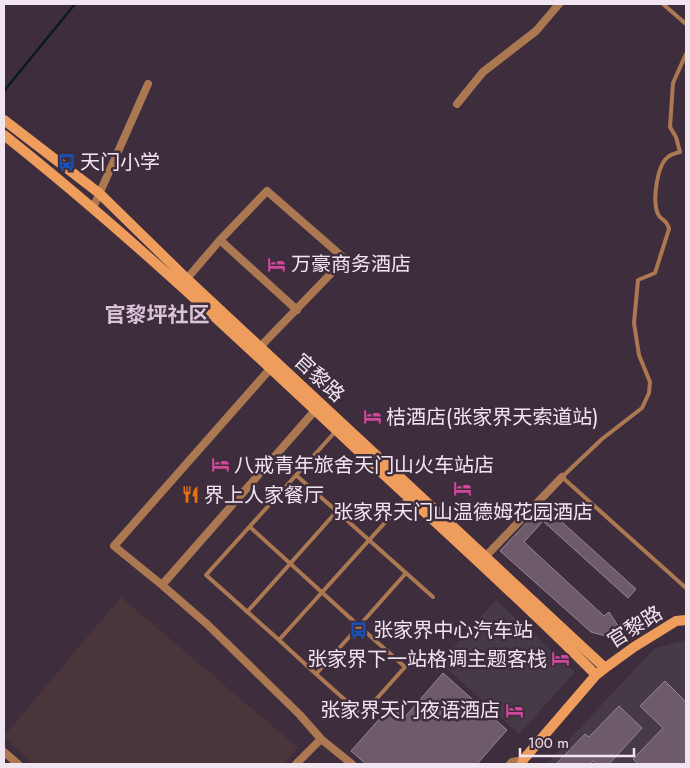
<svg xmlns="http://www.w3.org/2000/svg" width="690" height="768" font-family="Jost,'Noto Sans SC',sans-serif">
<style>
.commercial{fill:#473a47}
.industrial{fill:#4a353a}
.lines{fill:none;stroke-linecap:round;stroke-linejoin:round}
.stream{stroke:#081b1d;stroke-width:2.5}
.building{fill:#6d5b6c;stroke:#988497}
.lane{stroke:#ab7852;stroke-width:4}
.street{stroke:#ab7852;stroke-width:8}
.secondary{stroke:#ef9d5d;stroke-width:10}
.labels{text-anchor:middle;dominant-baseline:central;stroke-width:5;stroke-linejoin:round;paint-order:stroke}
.poi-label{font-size:20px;fill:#f1e6f0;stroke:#3e2d3d;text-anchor:start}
.street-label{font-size:20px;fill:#f1e6f0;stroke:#3e2d3d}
.neighbourhood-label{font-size:21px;font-weight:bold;fill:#dac4d8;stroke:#3e2d3d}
</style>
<rect width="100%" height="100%" fill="#3e2d3d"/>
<path class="commercial" d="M496 600 575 672 519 734 440 662Z
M686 640V764H546L655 648Z"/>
<path class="industrial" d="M121 597 298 748 284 764H33L4 736Z"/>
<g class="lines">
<path class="stream" d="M4 91 75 4"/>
</g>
<path class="building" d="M543 505 636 589 628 598 543 521 524 542 604 616 609 612 622 632 613 638 591 632 500 551Z
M443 673 507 730 477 764H366L351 751 391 706 404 718Z
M665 681 686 702V764H638L633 759 663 728 640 706Z
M619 706 642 728 609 764H597L593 761 590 764H556L585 734 589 737Z"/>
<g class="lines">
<path class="lane" d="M663 4 686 24
M686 54 673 83 670 127 676 137 680 152C676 153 671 154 668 157 657 165 652 201 658 214 661 221 667 219 669 229L655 273 638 280 634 323 639 355 650 382 649 393 642 408 602 439 562 477 686 588
M335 432 206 575 279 640 408 497
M296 475 433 597
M250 527 359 626 406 573
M247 612 337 511
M279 640 316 674 359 626 405 667 362 715 316 674"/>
<path class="street" d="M457 104 483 72 536 31 559 4
M93 208 148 84
M220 240 297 310
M184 282 220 240 267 191 345 259 257 350
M270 369 114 546 162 585 208 625 300 715 321 739 352 764
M482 560 562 477
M162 585 318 407
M4 752 18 764
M296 764 321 739
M510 764 512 762 523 760"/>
<path class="secondary" d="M4 120 99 193 187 279 605 668
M4 135C125 231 237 337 350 443 432 520 517 595 596 675
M522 764 523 760 596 675 605 668 634 647 676 621 686 620"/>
</g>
<defs>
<symbol id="bus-bare" viewBox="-9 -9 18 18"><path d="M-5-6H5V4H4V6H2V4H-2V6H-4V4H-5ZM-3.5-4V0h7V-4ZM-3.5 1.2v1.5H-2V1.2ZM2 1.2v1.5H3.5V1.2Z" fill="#1a4fb4" stroke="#3e2d3d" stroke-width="2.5" paint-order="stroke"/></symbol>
<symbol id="hotel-bare" viewBox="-9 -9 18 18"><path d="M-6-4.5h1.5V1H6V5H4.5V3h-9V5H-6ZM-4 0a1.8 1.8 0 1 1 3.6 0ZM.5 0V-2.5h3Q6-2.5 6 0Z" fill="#d1479c" stroke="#3e2d3d" stroke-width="2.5" paint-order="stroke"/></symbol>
<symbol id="restaurant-bare" viewBox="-9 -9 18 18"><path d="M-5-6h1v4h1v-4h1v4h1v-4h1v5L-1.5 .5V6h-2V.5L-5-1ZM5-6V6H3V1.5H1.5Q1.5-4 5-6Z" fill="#e8710a" stroke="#3e2d3d" stroke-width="2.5" paint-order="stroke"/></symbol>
</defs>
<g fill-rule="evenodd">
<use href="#bus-bare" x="54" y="150" width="25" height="25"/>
<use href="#hotel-bare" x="264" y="252" width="25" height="25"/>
<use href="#hotel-bare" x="360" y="404" width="25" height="25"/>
<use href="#hotel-bare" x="208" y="452" width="25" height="25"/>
<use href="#hotel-bare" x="450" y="476" width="25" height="25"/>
<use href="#restaurant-bare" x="178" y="482" width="25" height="25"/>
<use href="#bus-bare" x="346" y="618" width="25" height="25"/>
<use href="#hotel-bare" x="548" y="646" width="25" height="25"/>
<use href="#hotel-bare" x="502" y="698" width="25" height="25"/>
</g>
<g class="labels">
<g class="poi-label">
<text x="80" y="162">天门小学</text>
<text x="291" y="264">万豪商务酒店</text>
<text x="386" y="417">桔酒店(张家界天索道站)</text>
<text x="234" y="465">八戒青年旅舍天门山火车站店</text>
<text x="204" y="495">界上人家餐厅</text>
<text x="463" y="512" text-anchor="middle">张家界天门山温德姆花园酒店</text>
<text x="373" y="630">张家界中心汽车站</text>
<text x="547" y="659" text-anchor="end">张家界下一站格调主题客栈</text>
<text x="500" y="710" text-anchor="end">张家界天门夜语酒店</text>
</g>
<g class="street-label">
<text transform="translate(319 378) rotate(43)">官黎路</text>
<text transform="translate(635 627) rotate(-32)">官黎路</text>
</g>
<g class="neighbourhood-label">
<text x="157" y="315">官黎坪社区</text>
</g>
</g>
<rect width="690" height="768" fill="none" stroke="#f1e6f0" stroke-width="10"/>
<path d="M520 748v8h114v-8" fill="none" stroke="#f1e6f0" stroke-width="2.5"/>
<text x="528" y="748" font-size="15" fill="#f1e6f0" stroke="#3e2d3d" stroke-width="4" paint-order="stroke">100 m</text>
</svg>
